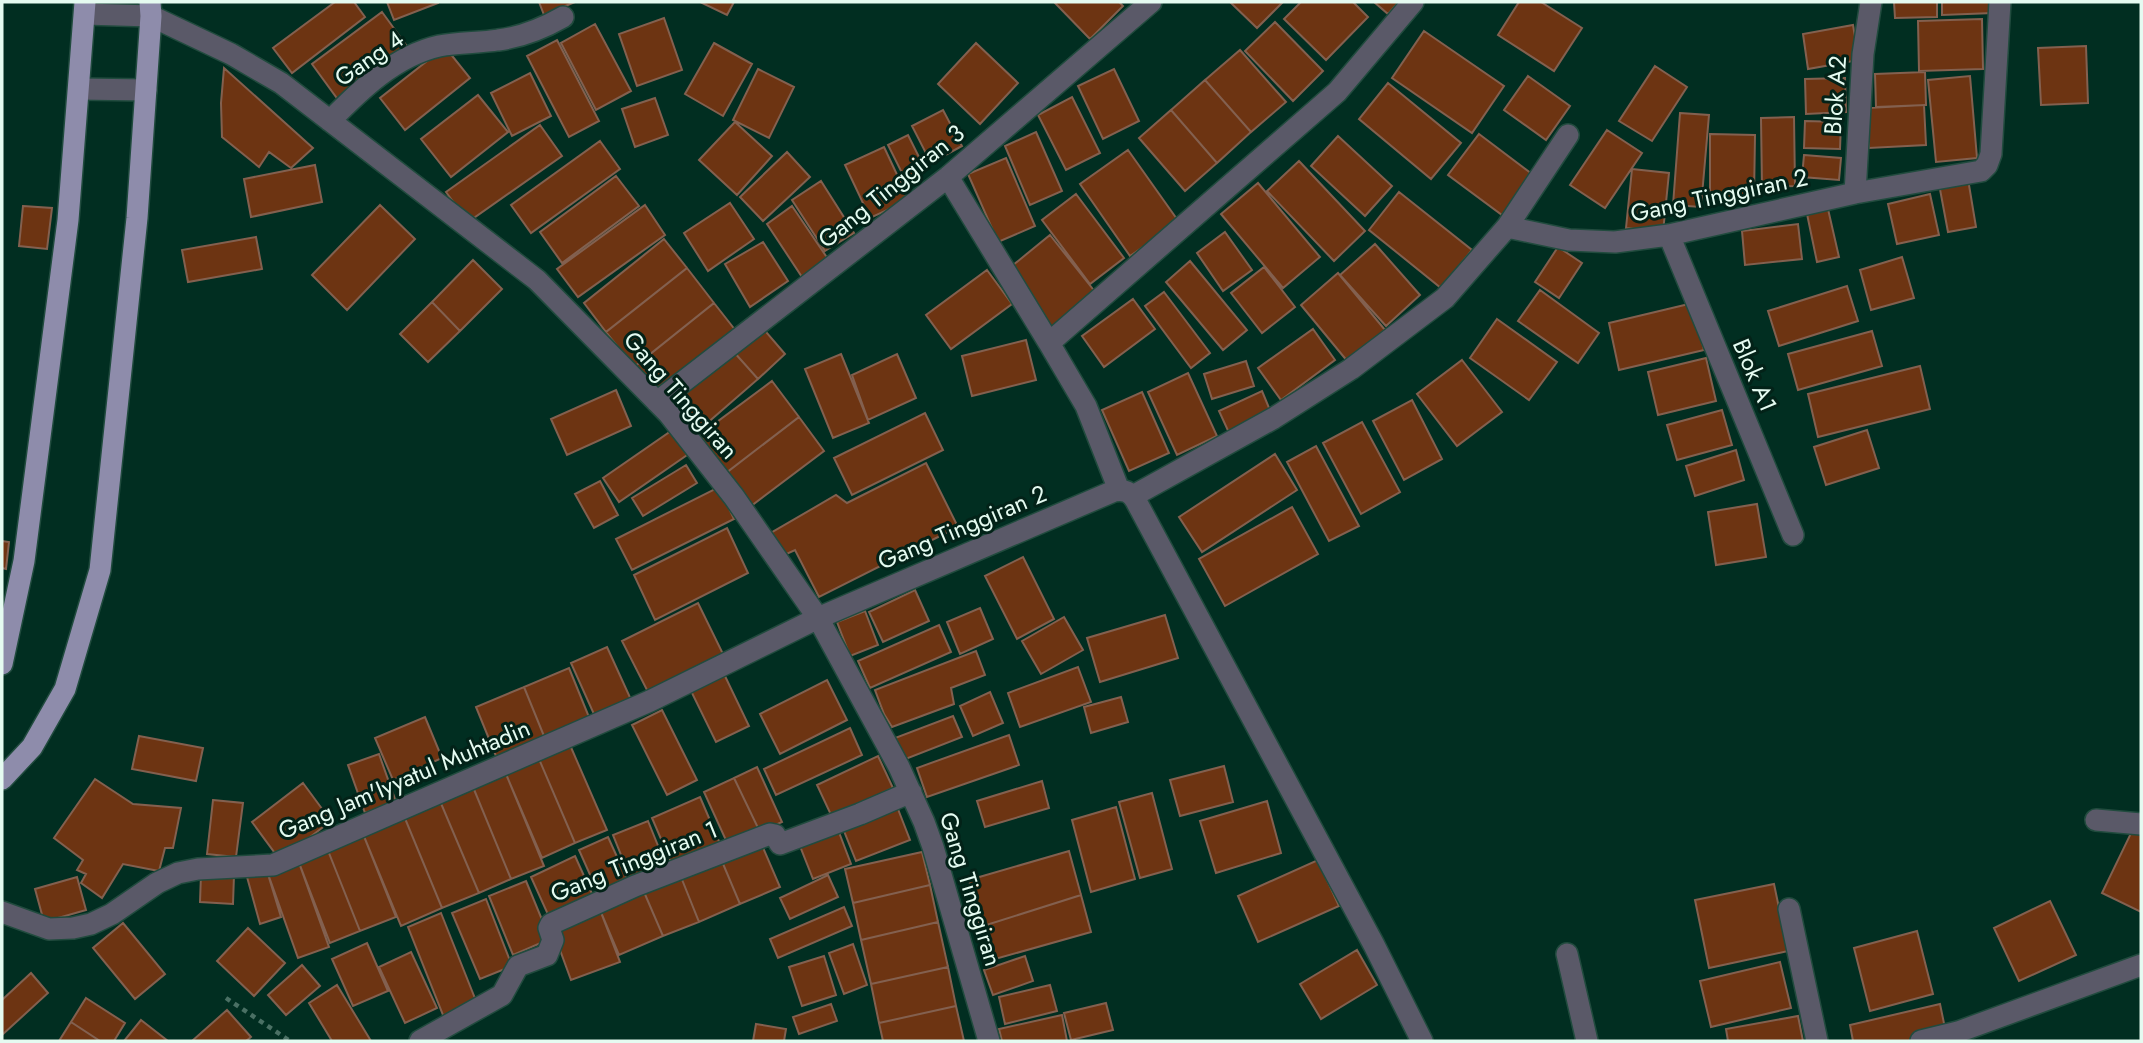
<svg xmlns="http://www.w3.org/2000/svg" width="2143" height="1043" font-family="Jost,sans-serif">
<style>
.building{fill:#6d3412;stroke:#83604f;stroke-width:2}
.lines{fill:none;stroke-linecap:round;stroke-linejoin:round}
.street-casing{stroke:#214b3e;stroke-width:24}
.primary-casing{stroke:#214b3e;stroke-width:24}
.path{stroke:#4a7064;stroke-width:4.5;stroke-dasharray:5 5;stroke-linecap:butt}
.street{stroke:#5a5968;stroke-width:21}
.primary{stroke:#8e8cab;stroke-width:21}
.labels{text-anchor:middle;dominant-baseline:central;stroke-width:6;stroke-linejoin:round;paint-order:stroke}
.street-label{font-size:24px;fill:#e5fbf1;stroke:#032218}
</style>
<rect width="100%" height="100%" fill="#012e21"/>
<path class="building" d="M335 2H354L365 17 292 73 273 48Z
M387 2H438V3L394 20Z
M539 2H575L544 15Z
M703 2H734L727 15 702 3Z
M1054 2H1119L1123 6 1090 39Z
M1230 2H1283L1257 28Z
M1301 2H1353L1368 17 1326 60 1284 19Z
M1374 2H1399L1388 14Z
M1519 2H1541L1582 28 1554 71 1498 35Z
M1894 2H1937V17L1895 18Z
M1942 2H1993V13L1942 15Z
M382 12 409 49 339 101 312 64Z
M664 18 682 70 637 86 619 34Z
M1982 19 1983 69 1919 71 1918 21Z
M1275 22 1323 71 1293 101 1245 51Z
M595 24 631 91 596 110 561 43Z
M1853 25 1859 60 1808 69 1803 34Z
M1424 31 1504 86 1472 133 1392 78Z
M557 40 599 121 569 137 527 56Z
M714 43 752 64 723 116 685 94Z
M976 43 1018 83 980 124 938 84Z
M2086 46 2088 103 2041 105 2038 48Z
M445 47 470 78 405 130 380 98Z
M1240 50 1286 102 1251 132 1205 80Z
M1655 66 1687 87 1652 141 1619 121Z
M224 68 313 148 291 168 269 152 259 167 222 137 221 103Z
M758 69 794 87 769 138 733 120Z
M1114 69 1139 121 1103 139 1078 86Z
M1925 72 1926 105 1876 107 1875 74Z
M530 73 551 116 512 136 491 93Z
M1528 76 1570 106 1546 140 1504 110Z
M1970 76 1977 158 1936 162 1928 80Z
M1845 78 1846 112 1806 114 1805 79Z
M1205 80 1251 132 1217 163 1171 110Z
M1388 83 1461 143 1431 179 1359 119Z
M478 95 508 132 451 177 421 139Z
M1072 97 1100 153 1066 170 1038 115Z
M655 98 668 135 635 147 622 109Z
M1924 105 1926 145 1869 148 1867 108Z
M943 110 962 146 931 163 912 126Z
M1171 110 1217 163 1185 191 1139 138Z
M1680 113 1709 115 1701 207 1673 205Z
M1794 117 1795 186 1762 187 1761 118Z
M1805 121 1841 122 1840 149 1804 148Z
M735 122 772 156 737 195 699 160Z
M540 125 562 156 468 222 446 192Z
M1607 130 1642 153 1605 208 1570 185Z
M1036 132 1062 191 1030 205 1005 146Z
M1479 134 1532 174 1502 215 1448 175Z
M1710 134 1755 135 1754 198H1710Z
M908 135 925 169 905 179 888 145Z
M1338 136 1392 186 1365 216 1311 166Z
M600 141 620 169 531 233 511 205Z
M884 147 909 200 870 218 845 165Z
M1128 150 1179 222 1130 256 1080 184Z
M787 152 810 177 763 221 740 197Z
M1804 155 1841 158 1839 180 1802 177Z
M1006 158 1035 226 998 242 968 174Z
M1299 161 1365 231 1334 261 1267 191Z
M315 165 322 202 251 217 244 179Z
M1632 169 1669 173 1663 232 1626 228Z
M616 176 639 206 562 263 540 232Z
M1968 179 1976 227 1948 232 1939 184Z
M821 181 854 233 825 251 792 200Z
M1258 183 1320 257 1283 288 1221 214Z
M1399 192 1472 250 1441 288 1369 230Z
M1076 194 1124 258 1090 284 1042 220Z
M1930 194 1939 235 1897 244 1888 204Z
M730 203 754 239 708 271 684 233Z
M380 205 415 239 347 310 312 275Z
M645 205 665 235 578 297 557 269Z
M23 206 52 208 47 249 19 246Z
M792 206 828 259 802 277 767 224Z
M1828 209 1839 257 1817 262 1807 214Z
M1798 224 1802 259 1745 265 1742 231Z
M1225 232 1252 270 1223 291 1197 253Z
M1050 235 1096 293 1052 328 1007 270Z
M256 237 262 269 188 282 182 250Z
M664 239 687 268 606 332 584 303Z
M763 242 788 281 750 307 725 264Z
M1375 244 1420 295 1386 326 1340 275Z
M1558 247 1582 263 1559 298 1535 282Z
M1902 257 1914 298 1871 310 1860 270Z
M473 260 502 289 460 331 432 302Z
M1190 261 1247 330 1223 350 1166 282Z
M1264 267 1295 307 1262 333 1231 293Z
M687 268 714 303 634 367 606 332Z
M987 270 1012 304 951 349 926 315Z
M1338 273 1385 330 1348 362 1301 305Z
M1847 286 1858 321 1779 346 1768 311Z
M1540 290 1599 333 1578 363 1518 321Z
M1164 292 1210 353 1191 368 1145 306Z
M1133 299 1155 329 1104 367 1082 336Z
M432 302 460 331 428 362 400 334Z
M714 303 736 331 656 395 634 367Z
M1693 303 1704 350 1619 370 1609 323Z
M1497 319 1557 362 1529 400 1470 358Z
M761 326 785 354 758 379 733 351Z
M1313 329 1335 360 1281 400 1258 368Z
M1872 331 1882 366 1798 390 1788 354Z
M1026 340 1036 380 972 396 962 356Z
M733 351 758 379 698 431 674 403Z
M841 354 869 423 833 438 805 369Z
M897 354 916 398 868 420 852 375Z
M1706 358 1716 401 1658 415 1648 372Z
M1462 360 1502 412 1457 446 1417 394Z
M1246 361 1254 386 1212 399 1204 374Z
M1920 366 1930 409 1818 437 1808 394Z
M1188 373 1217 436 1177 455 1148 392Z
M772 381 799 417 726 473 698 436Z
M616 390 631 426 567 455 551 419Z
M1262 391 1272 415 1230 435 1219 411Z
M1142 392 1169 453 1129 471 1102 410Z
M1412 400 1442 459 1404 480 1373 421Z
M1722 410 1732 445 1677 460 1667 425Z
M925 413 943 450 852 495 834 458Z
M799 417 824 451 751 506 726 473Z
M1362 422 1400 492 1361 514 1323 443Z
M674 429 690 453 619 502 603 478Z
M1867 430 1879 468 1826 485 1814 447Z
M1316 446 1359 526 1329 541 1287 462Z
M1736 450 1744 480 1695 496 1686 466Z
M1275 454 1297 490 1202 552 1179 517Z
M926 463 958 527 819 597 795 550 780 557 769 534 836 495 847 503Z
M686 465 697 483 643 516 632 498Z
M600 481 618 515 594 528 575 494Z
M719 487 734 519 632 570 616 539Z
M1757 504 1766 557 1716 565 1708 512Z
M1292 507 1318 554 1225 606 1199 559Z
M727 528 748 573 655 620 634 575Z
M2 541 9 542 6 569 2 568Z
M1023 557 1054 619 1017 639 985 576Z
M915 590 929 621 883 642 869 612Z
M698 603 724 656 649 694 622 641Z
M980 608 993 639 960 654 947 622Z
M865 611 878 645 850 656 837 622Z
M1165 615 1178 658 1100 682 1087 638Z
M1064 617 1083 650 1041 674 1022 641Z
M939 625 951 652 870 688 858 661Z
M607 647 633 704 597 721 571 663Z
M976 651 985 675 951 688 954 704 892 727 884 714 875 690Z
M1078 667 1091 702 1020 727 1008 693Z
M569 668 591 722 546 741 524 687Z
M724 674 749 726 716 742 691 691Z
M827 680 847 720 780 754 760 714Z
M524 687 546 741 498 761 476 707Z
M990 692 1003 723 973 736 960 706Z
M1121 697 1128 722 1091 733 1084 707Z
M662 710 697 780 667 795 632 725Z
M953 716 962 737 903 760 895 738Z
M425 717 442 758 393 780 375 738Z
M850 728 862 755 776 795 764 769Z
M1009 735 1019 765 927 797 917 768Z
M139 736 203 748 196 781 132 769Z
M570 745 607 830 575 843 539 759Z
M379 754 396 802 365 813 348 765Z
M878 756 893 788 832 817 817 785Z
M539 759 575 843 542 858 506 774Z
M1224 766 1233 802 1180 816 1170 780Z
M757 767 782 822 760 832 734 778Z
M506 774 544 866 511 879 473 787Z
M734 778 760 832 729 847 704 792Z
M95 779 133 804 181 808 173 848H165L159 871 123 864 102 898 81 883 86 874 77 870 83 860 54 838Z
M1042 781 1049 808 985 827 977 801Z
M303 783 331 821 280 860 252 822Z
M473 787 511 879 479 893 440 801Z
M1152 793 1172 869 1140 878 1119 802Z
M700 797 721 846 673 867 652 818Z
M213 800 243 803 236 857 207 854Z
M440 801 479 893 442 908 404 816Z
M1267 801 1281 853 1216 873 1200 821Z
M896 804 910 840 856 861 842 826Z
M1116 807 1135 879 1091 892 1072 820Z
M404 816 442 908 401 926 363 834Z
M648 821 667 868 632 882 613 835Z
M837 827 851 864 813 879 798 841Z
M2133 829 2141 833V912L2102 893Z
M363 834 396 917 360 931 327 848Z
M608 837 628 881 599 895 579 850Z
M761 843 780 887 740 904 721 859Z
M327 848 360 931 330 943 298 860Z
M1069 851 1081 895 980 927 969 880Z
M922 852 930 885 853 903 845 869Z
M575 856 594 898 550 919 531 877Z
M721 859 740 904 699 922 681 877Z
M298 860 329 947 298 958 267 871Z
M1318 860 1339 906 1258 942 1238 896Z
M267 871 281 917 260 924 247 877Z
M201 874 234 875 233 904 200 902Z
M828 875 838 897 790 919 780 898Z
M77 877 86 910 44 922 35 889Z
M681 877 699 922 663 936 644 892Z
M526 881 550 939 513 955 489 896Z
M1774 884 1788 951 1709 968 1695 900Z
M930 885 938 922 861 940 853 903Z
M644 892 663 936 619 955 600 910Z
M1081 895 1091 932 988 961 980 927Z
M486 899 512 966 480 979 452 913Z
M2050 901 2076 955 2019 981 1994 928Z
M844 907 852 926 778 958 770 939Z
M600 910 620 962 571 980 552 928Z
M441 913 478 1006 445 1020 408 927Z
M938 922 948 967 871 984 861 940Z
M123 923 165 974 135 999 93 948Z
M248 928 285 963 254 996 217 961Z
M1917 931 1933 994 1870 1011 1854 948Z
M367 943 388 991 353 1006 332 959Z
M853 944 867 985 844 994 829 953Z
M1357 950 1377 985 1321 1019 1300 984Z
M411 952 437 1008 405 1023 379 967Z
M824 956 836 995 802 1006 789 967Z
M1025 956 1033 981 993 995 984 970Z
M1780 962 1791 1008 1711 1027 1700 981Z
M302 965 320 986 286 1015 268 995Z
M948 967 956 1006 879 1023 871 984Z
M31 973 48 993 2 1035V1000Z
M337 985 371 1041H332L309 1003Z
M1050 985 1057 1011 1005 1024 999 997Z
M86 998 125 1023 114 1041H100L71 1022Z
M1106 1003 1113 1030 1071 1040 1064 1013Z
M831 1004 837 1021 799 1034 793 1017Z
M1940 1004 1946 1033 1908 1041H1853L1850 1025Z
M956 1006 964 1041H883L879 1023Z
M227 1010 251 1037 246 1041H192Z
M1062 1015 1067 1041H1002L999 1029Z
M1798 1016 1803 1041H1728L1726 1029Z
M141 1020 168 1041H124Z
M71 1022 100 1041H59Z
M756 1024 786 1029 784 1041H753Z"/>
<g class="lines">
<defs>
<path id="street" d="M85 14 151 16 231 54 281 83 537 280 669 414 734 497 818 618 899 767 924 822 933 847 989 1041
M79 89 146 90
M330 121C360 90 395 56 439 46 458 42 479 43 498 40 522 37 542 29 563 17
M948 177 1049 343
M1855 193 1863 54 1871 2
M1507 227 1568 135
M1669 235 1793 535
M657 402 948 177 1151 2
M1119 490 1086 406 1049 343 1337 92 1413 2
M1133 496 1274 418 1351 369 1445 298 1507 227 1569 240 1615 242 1669 235 1855 193 1981 171 1987 165 1991 154 2000 2
M2096 820 2141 824
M1789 909 1817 1041
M2 912 49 929 73 928 91 924 112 914 157 883 178 873 198 869 273 865 650 701 818 618 1114 491C1125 489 1131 492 1136 501L1374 945 1422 1041
M1567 954 1587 1041
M420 1041 502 995 518 966 547 955 553 940 549 928 551 924 635 886 770 834 775 835 780 844 860 814 911 792
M1921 1041 1958 1032 2141 965"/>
<path id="primary" d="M2 664 24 561 68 220 85 2
M2 779 32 747 65 689 100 570 137 218 151 16 150 2"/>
</defs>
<use href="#street" class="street-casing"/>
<use href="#primary" class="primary-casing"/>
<path class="path" d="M226 998 290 1041"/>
<use href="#street" class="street"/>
<use href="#primary" class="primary"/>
</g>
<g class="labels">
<g class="street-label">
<text transform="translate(369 58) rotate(-35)">Gang 4</text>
<text transform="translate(1835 95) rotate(-86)">Blok A2</text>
<text transform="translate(891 186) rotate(-39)">Gang Tinggiran 3</text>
<text transform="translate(1719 195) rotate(-12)">Gang Tinggiran 2</text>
<text transform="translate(1755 375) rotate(67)">Blok A1</text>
<text transform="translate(681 395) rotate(49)">Gang Tinggiran</text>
<text transform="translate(962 527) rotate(-23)">Gang Tinggiran 2</text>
<text transform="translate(404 779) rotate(-23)">Gang Jam'Iyyatul Muhtadin</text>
<text transform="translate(634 861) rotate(-22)">Gang Tinggiran 1</text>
<text transform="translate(971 889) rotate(73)">Gang Tinggiran</text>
</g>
</g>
<rect width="2143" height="1043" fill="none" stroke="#e5fbf1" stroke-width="7"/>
</svg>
